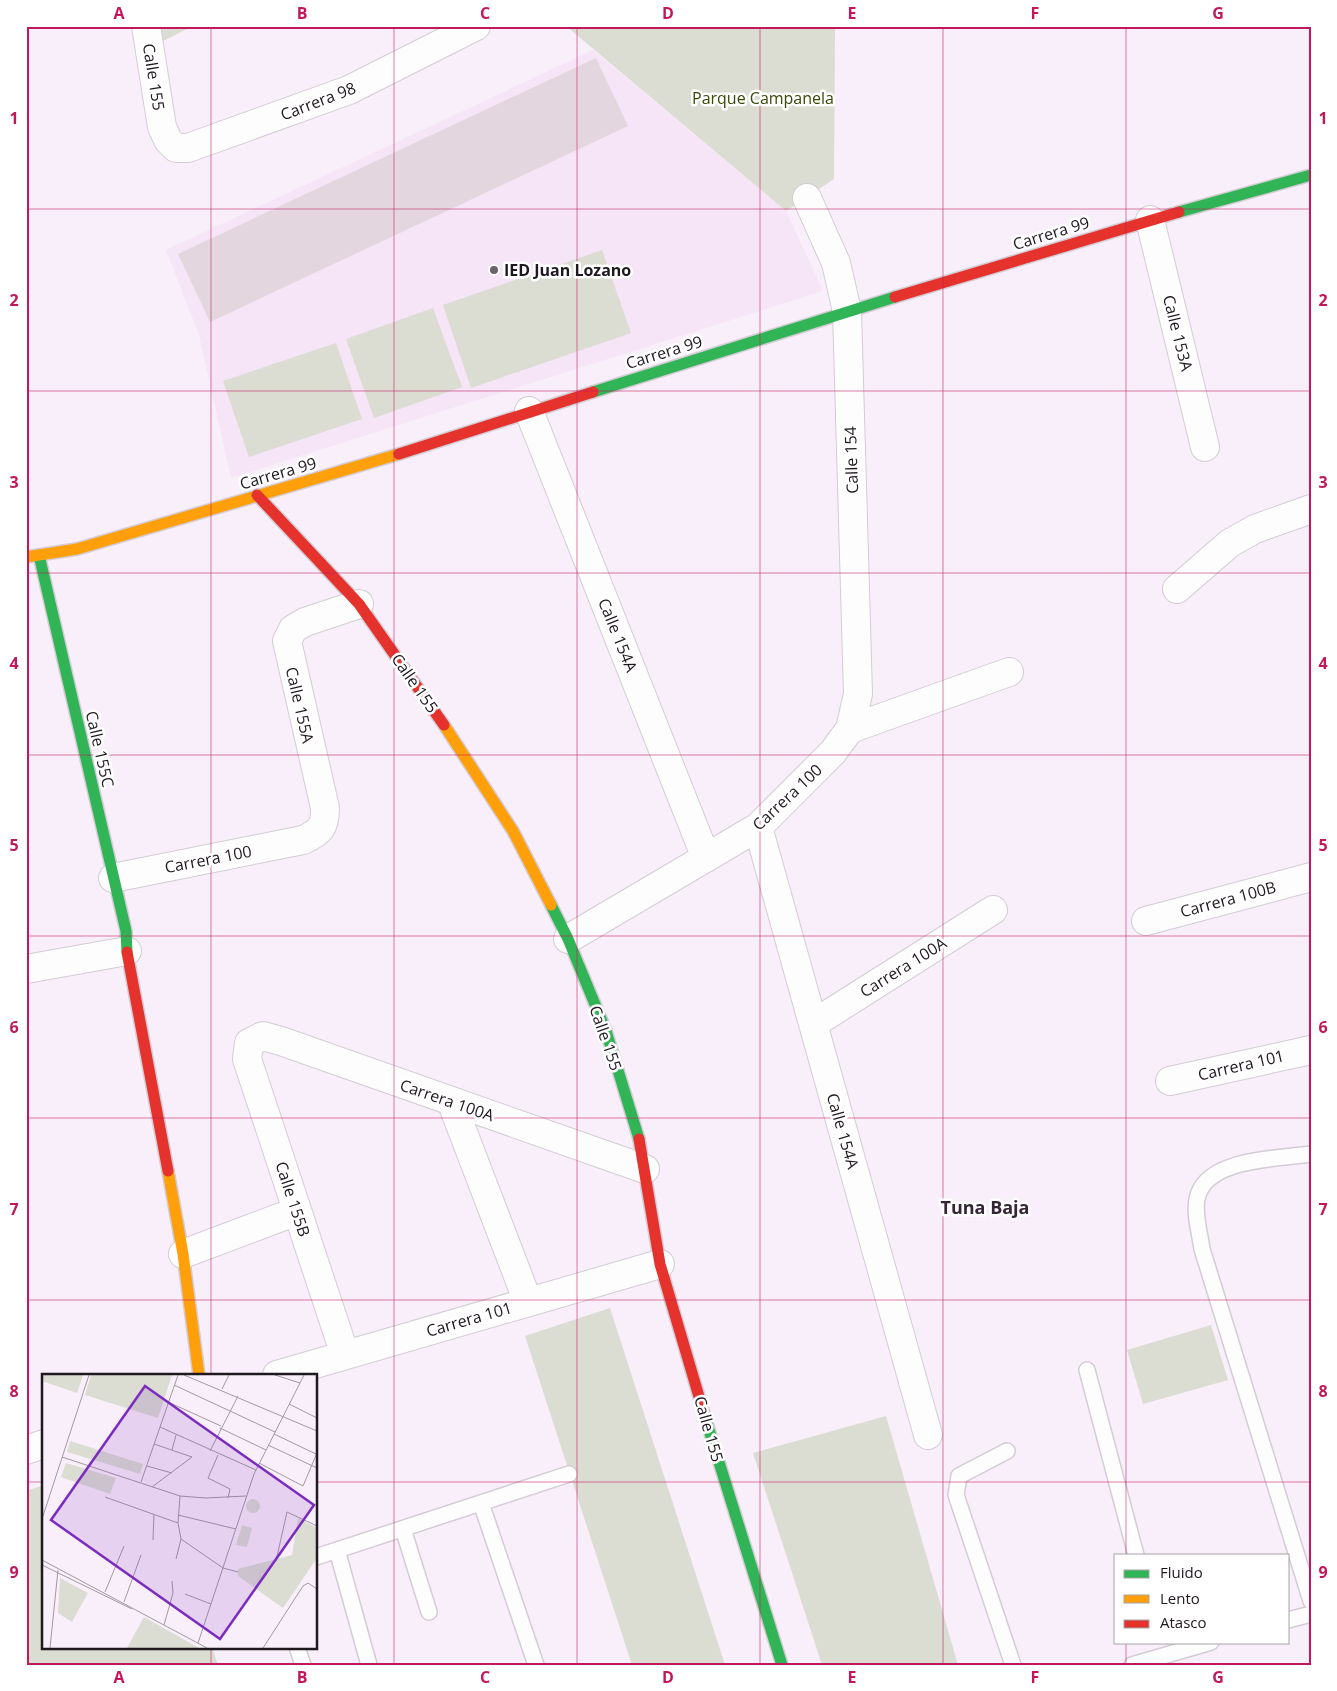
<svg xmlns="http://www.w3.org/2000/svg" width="1337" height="1691" font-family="'Open Sans',sans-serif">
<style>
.built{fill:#f6e4f7}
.green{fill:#dbdcd2}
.building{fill:#e3d6de}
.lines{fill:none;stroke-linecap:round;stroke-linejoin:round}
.lane-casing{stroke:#d3ccd4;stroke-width:18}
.street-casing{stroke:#d3ccd4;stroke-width:30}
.fast-casing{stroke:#d3ccd4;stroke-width:14}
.slow-casing{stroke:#d3ccd4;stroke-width:14}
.jam-casing{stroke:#d3ccd4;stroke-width:14}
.lane{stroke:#fefdfe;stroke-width:15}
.street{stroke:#fefdfe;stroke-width:28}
.fast{stroke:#30b455;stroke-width:11}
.slow{stroke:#ff9f0a;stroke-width:11}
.jam{stroke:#e5322d;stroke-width:11}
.grid{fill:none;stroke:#c2185b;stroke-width:1;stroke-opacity:0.55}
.poi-dot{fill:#6b636c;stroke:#fff;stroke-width:2}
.labels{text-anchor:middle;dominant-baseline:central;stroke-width:5;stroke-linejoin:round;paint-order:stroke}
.street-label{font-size:16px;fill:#1f181f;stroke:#fff}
.park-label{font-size:16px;fill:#374906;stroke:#fff}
.poi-label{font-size:16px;font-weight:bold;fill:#1f181f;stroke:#fff;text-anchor:start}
.neighbourhood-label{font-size:18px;font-weight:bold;fill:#342635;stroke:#fff}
.inset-road{fill:none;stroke:#a299a2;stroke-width:1}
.view{fill:#7b2cbf;fill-opacity:0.15;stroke:#7b2cbf;stroke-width:2.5}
.inset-edge{fill:none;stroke:#1f181f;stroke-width:2.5}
.neatline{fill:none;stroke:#c2185b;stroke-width:2}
.grid-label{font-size:16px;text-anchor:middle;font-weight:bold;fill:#c2185b}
</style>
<rect width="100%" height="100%" fill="#f9effa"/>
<path class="built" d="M593 50 786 211 823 291 231 478 199 335 166 250Z"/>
<path class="green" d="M161 26H193L163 41Z
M566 26H835L834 179 786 211Z
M602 250 631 333 471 388 443 305Z
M433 308 462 387 374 418 346 339Z
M336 343 362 419 249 457 223 381Z
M610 1308 725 1665H632L525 1336Z
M1211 1325 1228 1380 1143 1404 1127 1350Z
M886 1416 958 1665H822L753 1453Z
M44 1485V1647H212L218 1665H26V1491Z"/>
<path class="building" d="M596 58 628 126 210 322 178 254Z"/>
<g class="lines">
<defs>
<path id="lane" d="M1311 1154C1277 1159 1205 1158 1197 1199 1194 1215 1200 1234 1202 1249L1311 1601
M1087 1370 1136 1555
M1007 1451 959 1476 956 1495 1013 1665
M481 1503 536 1665
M403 1529 429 1612
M337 1550 369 1665
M316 1557 569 1474
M1288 1620 1311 1614
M297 1647 303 1665
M1132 1665 1211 1642"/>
<path id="street" d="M146 26 162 127 168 140 176 148H188L349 90 476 26
M807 198 836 263 847 311 858 694 850 729
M1150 220 1205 447
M529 411 706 858
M1177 589 1230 543 1255 529 1311 509
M758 827 928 1435
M113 878 303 840C320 832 325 828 325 808L287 641 293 629 305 622 359 604
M1146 921 1311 877
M568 939 758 827 833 752 850 729 1009 672
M26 969 127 951
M813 1024 993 910
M1170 1081 1311 1050
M451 1101 528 1302
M183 1254 297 1211
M345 1355 247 1059 249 1043 263 1036 281 1041 645 1169
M277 1375 660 1264
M26 1450 44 1444"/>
<path id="fast" d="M1179 212 1311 175
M593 392 895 297
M39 555 126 931 127 952
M551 905 568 939 606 1031 639 1139
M705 1417 782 1665"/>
<path id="slow" d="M26 557 77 549 399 454
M444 725 513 831 551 905
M168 1171 183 1254 199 1375"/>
<path id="jam" d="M895 297 1179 212
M399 454 593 392
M257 495 359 604 444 725
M127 952 168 1171
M639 1139 660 1264 705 1417"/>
</defs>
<use href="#lane" class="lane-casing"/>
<use href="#street" class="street-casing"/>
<use href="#fast" class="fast-casing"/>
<use href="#slow" class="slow-casing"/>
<use href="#jam" class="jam-casing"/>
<use href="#lane" class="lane"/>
<use href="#street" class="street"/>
<use href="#fast" class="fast"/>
<use href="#slow" class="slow"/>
<use href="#jam" class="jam"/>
</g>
<path class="grid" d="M211 26V1375M394 26V1665M577 26V1665M760 26V1665M943 26V1665M1126 26V1555M26 209H1311M26 391H1311M26 573H1311M26 755H1311M26 936H1311M26 1118H1311M26 1300H1311M26 1482H44M316 1482H1311M1126 1642V1665M211 1647V1665"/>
<circle class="poi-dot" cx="494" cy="270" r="5"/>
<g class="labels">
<g class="street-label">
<text transform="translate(154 77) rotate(81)">Calle 155</text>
<text transform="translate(318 101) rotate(-21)">Carrera 98</text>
<text transform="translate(1051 233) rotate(-17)">Carrera 99</text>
<text transform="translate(1178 333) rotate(76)">Calle 153A</text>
<text transform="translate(664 352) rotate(-17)">Carrera 99</text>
<text transform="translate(851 460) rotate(-92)">Calle 154</text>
<text transform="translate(278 473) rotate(-16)">Carrera 99</text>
<text transform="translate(618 635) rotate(68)">Calle 154A</text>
<text transform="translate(415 683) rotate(55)">Calle 155</text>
<text transform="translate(300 705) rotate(77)">Calle 155A</text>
<text transform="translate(100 749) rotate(77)">Calle 155C</text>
<text transform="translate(787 797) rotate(-43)">Carrera 100</text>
<text transform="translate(208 859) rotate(-11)">Carrera 100</text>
<text transform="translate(1228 899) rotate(-15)">Carrera 100B</text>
<text transform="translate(903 967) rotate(-32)">Carrera 100A</text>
<text transform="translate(606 1038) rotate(71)">Calle 155</text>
<text transform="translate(1241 1065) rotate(-13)">Carrera 101</text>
<text transform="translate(447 1100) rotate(19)">Carrera 100A</text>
<text transform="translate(843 1131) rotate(74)">Calle 154A</text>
<text transform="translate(293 1199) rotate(72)">Calle 155B</text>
<text transform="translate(469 1319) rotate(-16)">Carrera 101</text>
<text transform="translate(709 1429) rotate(74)">Calle 155</text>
</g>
<g class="park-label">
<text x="763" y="98">Parque Campanela</text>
</g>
<g class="poi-label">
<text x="504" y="270">IED Juan Lozano</text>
</g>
<g class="neighbourhood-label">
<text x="985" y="1207">Tuna Baja</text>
</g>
</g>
<g transform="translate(42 1374)">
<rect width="275" height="275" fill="#f9effa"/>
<path d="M0 1H41L35 19 0 7ZM49 1H130L116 44 43 21ZM28 67 101 90 98 100 25 78ZM24 89 74 104 68 120 19 103ZM204 132a7 7 0 1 1 14 0a7 7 0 1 1-14 0ZM256 144 275 154V184L241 234 196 202V195L250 181ZM200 151 210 154 205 173 194 171ZM18 204 46 219 30 248 16 239ZM102 243 157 274H85Z" fill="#dbdcd2"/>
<path class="inset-road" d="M142 1 275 57M233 1 258 9M132 11 233 58M180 15 187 1M126 28 179 52M247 30 275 44M118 53 214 96M178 54 224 76M232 60 274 80M226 71 275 94M130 76 134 61M168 77 196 22M176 81 166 104 188 115 186 124M20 83 138 122 164 124 204 122M217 89 261 112 275 79M105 92 130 99M99 108 136 1M110 113 150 83 112 70M63 123 136 149M136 141 194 155M0 145 47 1M139 165 181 194 196 198M111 166 112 140M134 185 139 165 136 149 138 122M0 186 165 274M234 187 245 138 275 152M0 191 90 235M63 218 82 172M143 220 169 230M82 228 99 181M122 251 131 219 130 207M156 269 212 100 262 1M8 274 16 196M221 274 261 212 266 209 275 215"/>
<path class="view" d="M103 12 272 131 178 265 9 146Z"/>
<rect width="275" height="275" class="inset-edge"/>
</g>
<rect width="1337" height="1691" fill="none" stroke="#ffffff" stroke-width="55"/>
<rect x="1114" y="1554" width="175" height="90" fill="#ffffff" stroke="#a5a3a5"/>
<rect x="1124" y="1570" width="25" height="8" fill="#30b455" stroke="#a5a3a5"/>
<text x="1160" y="1578" font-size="15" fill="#1f181f">Fluido</text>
<rect x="1124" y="1595" width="25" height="8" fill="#ff9f0a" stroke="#a5a3a5"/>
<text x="1160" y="1604" font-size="15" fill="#1f181f">Lento</text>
<rect x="1124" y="1620" width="25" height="8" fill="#e5322d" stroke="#a5a3a5"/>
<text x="1160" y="1628" font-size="15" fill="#1f181f">Atasco</text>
<rect x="28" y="28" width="1282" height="1636" class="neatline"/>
<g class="grid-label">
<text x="119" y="19">A</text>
<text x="302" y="19">B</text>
<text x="485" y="19">C</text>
<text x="668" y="19">D</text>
<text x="852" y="19">E</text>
<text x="1035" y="19">F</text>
<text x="1218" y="19">G</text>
<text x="14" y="124">1</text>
<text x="1323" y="124">1</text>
<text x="14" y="306">2</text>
<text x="1323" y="306">2</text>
<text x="14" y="488">3</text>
<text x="1323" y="488">3</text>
<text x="14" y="669">4</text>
<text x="1323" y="669">4</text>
<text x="14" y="851">5</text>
<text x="1323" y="851">5</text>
<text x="14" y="1033">6</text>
<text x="1323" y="1033">6</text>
<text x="14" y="1215">7</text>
<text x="1323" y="1215">7</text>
<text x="14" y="1397">8</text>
<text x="1323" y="1397">8</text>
<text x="14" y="1578">9</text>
<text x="1323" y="1578">9</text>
<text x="119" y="1683">A</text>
<text x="302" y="1683">B</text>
<text x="485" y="1683">C</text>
<text x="668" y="1683">D</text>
<text x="852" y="1683">E</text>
<text x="1035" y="1683">F</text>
<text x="1218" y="1683">G</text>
</g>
</svg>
